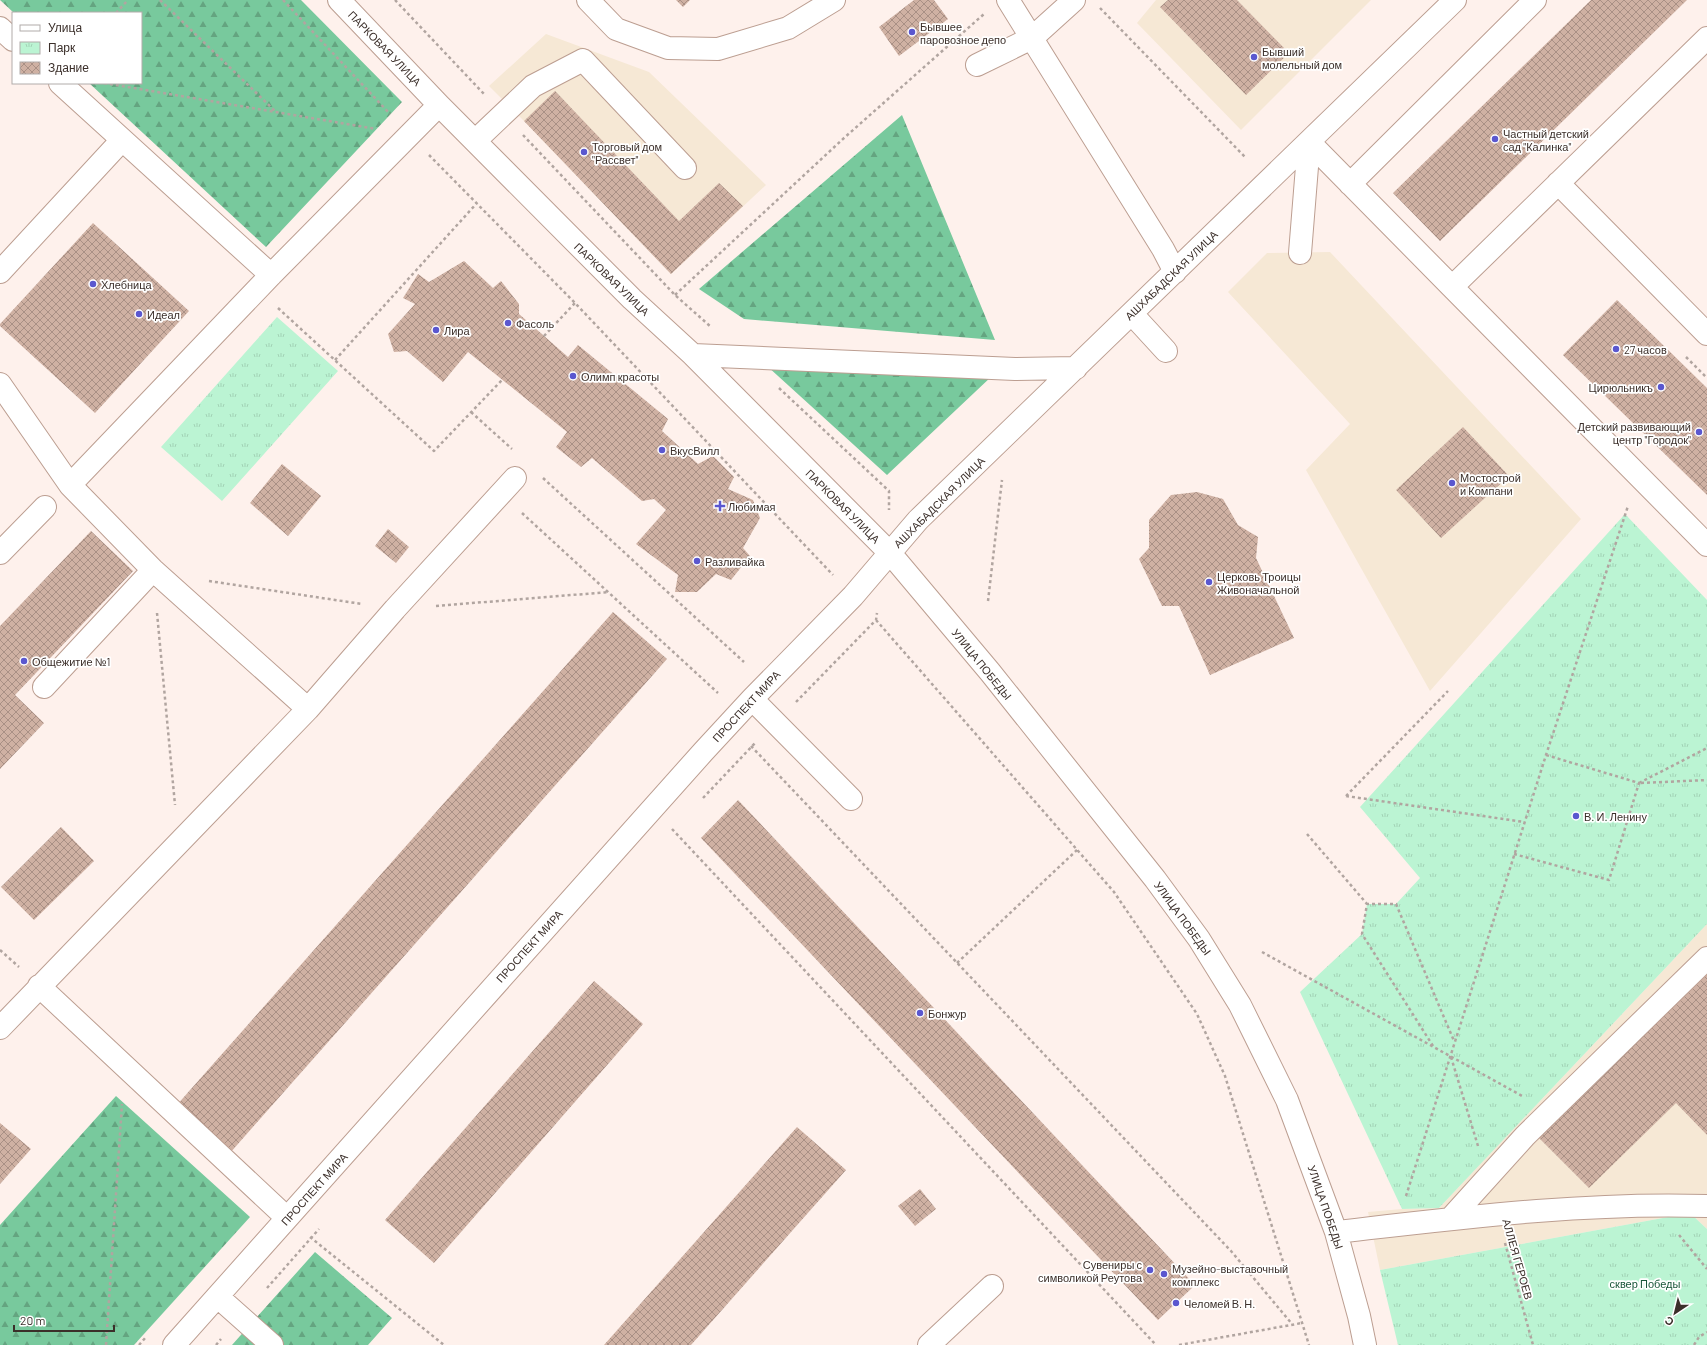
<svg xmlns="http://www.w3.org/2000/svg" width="1707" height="1345" font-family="Barlow,sans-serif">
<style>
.commercial{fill:#f6e8d5}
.forest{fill:url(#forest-firs)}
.park{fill:url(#park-tufts)}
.building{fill:url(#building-cross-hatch)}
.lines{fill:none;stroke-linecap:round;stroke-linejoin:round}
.minor-casing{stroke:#bc9e91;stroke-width:24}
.path{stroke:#b1a5a0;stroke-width:2.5;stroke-dasharray:3 3;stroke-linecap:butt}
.minor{stroke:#fff;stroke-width:22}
.poi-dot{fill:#5a57cf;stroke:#fff;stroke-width:1.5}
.labels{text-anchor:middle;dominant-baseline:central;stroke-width:3.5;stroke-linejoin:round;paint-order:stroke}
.poi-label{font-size:11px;fill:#3b2f2a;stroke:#fff;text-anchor:start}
.street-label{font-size:11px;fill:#3b2f2a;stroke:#fff}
.park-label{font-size:11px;fill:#185639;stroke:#fff}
</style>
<defs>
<pattern id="forest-firs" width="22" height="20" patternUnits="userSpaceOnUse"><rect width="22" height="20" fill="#78c99d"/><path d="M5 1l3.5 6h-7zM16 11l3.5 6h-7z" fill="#64a480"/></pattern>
<pattern id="park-tufts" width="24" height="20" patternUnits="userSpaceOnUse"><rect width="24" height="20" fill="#bbf4d3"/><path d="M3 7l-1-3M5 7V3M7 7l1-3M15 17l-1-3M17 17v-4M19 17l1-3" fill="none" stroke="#a2d2b5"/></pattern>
<pattern id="building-cross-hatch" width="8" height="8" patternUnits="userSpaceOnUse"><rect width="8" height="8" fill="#cfb1a3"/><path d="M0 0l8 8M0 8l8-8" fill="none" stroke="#a99085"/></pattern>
</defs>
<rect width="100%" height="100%" fill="#fef1ec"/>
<path class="commercial" d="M1156 0H1371L1241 130 1137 23Z
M546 34 649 72 766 185 671 274 524 121 489 86Z
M1330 252 1581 519 1430 691 1306 470 1350 424 1228 292 1267 253Z
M1707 924V1229L1690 1213 1380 1270 1368 1212 1402 1209 1439 1208Z"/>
<path class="forest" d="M0 0H301L402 102 266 247 89 83H141V13H14Z
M902 115 995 340 744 319 699 289Z
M767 366 992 376 887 475Z
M116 1096 250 1217 134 1345H0V1225Z
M315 1252 392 1318 368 1345H232Z"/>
<path class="park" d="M277 317 338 371 222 501 161 447Z
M1625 514 1707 600V924L1439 1208 1402 1209 1300 992 1362 934 1367 904H1396L1420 878 1360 807Z
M1690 1213 1707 1229V1345H1398L1380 1270Z"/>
<path class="building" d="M676 0H690L683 7Z
M914 0H934L948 19 899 56 879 27Z
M1168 0H1237L1289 53 1246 95 1160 7Z
M1591 0H1687L1440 241 1393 193Z
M555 91 679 221 719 183 743 206 671 274 524 121Z
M93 223 189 311 95 413 0 326V324Z
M464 261 493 288 501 281 519 304V314L568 357 578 345 668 419 662 431 698 464 713 456 734 477 728 489 753 500 760 518 743 548 750 556 731 580 716 574 697 592H675L678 575 636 544 666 510 654 499 642 501 592 458 581 467 556 447 567 432 468 352 443 382 407 351 394 352 388 334 415 304 403 298 418 274 429 282Z
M1617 300 1707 388V495L1563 355Z
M1463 427 1509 476 1441 538 1396 490Z
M282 464 321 496 288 536 250 503Z
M1197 492 1223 499 1238 525 1258 537 1256 558 1294 638 1210 675 1179 606H1162L1139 559 1149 548V520L1171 495Z
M388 529 409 547 396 563 375 546Z
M91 531 133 571 15 695 44 723 0 769V626Z
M613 612 667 659 230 1153 176 1106Z
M738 800 1195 1285 1158 1320 701 838Z
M61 827 94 861 34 920 1 887Z
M1707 971V1135L1676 1103 1589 1188 1537 1136Z
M594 981 643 1024 434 1263 385 1220Z
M0 1123 31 1149 0 1184Z
M797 1127 846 1170 691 1345H604Z
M920 1189 936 1209 915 1226 898 1206Z"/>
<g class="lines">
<defs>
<path id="minor" d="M339 0 439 105 632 299 693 355 890 553 990 672 1155 879 1199 939 1240 1005 1287 1100 1336 1232 1359 1316 1365 1345
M588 0 616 29 668 48 718 49 788 28 834 0
M1008 0 1163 249 1175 272
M0 28 13 40
M977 65 1032 38 1074 0
M60 83 271 275
M475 141 533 86 583 60 685 168
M1309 142 1452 287 1707 38
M1558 183 1707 334
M1350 184 1535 0
M1300 253 1309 142
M0 272 122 140
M1452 287 1707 545
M1132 314 1166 351
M693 355 1015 369 1076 368
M0 384 70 485 153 570 308 709
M70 485 271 275 439 105
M0 553 45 507
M44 687 153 570
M752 699 851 799
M39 986 287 1218
M0 1028 308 709 395 609 515 478
M1450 1219 1525 1136 1707 958
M1336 1232C1459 1218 1583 1202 1707 1206
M218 1297 272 1345
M174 1345 703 752 752 699 853 596 918 520 1455 0
M929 1345 992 1286"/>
</defs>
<use href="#minor" class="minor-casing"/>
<path class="path" d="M160 0 276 112
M283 0 390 114
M395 0 484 94
M1100 8 1245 157
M116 13 128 0
M104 83 376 129
M523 135 675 295 711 327
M429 155 575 303 833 575
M675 295 844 138 984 14
M278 308 434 451 502 380
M544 336 575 303
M1686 357 1707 378
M335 360 477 203
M779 388 889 491V510
M471 412 512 449
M543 478 744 662
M522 513 718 693
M209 581 362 604
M988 601 1002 480
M436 606 609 592
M157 613 175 805
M876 620 1114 892 1197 1014 1225 1076 1309 1345
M796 702 876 620 877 613
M751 746 1231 1251 1292 1324
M1639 783 1707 748
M1641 783 1707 780
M1346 796 1524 822
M1346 796 1448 691
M703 798 756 742
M672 829 1156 1345
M1307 834 1367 904
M1514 854 1609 880 1639 783 1546 755
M0 950 19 967
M1262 952 1524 1097
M957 963 1077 850
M1433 1046 1362 934 1367 904H1396L1454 1041
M1451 1057 1478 1146
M1406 1196 1546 755 1628 506
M1679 1235 1707 1269
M310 1237 444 1345
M1505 1243 1533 1345
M267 1288 319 1229
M106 1345 122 1104
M139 1345 146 1337
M216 1345 221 1339
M1179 1345 1302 1323
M1694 1345 1699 1337 1707 1332"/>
<use href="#minor" class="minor"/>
</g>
<g class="poi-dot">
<circle cx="912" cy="32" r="4"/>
<circle cx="1254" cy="57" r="4"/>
<circle cx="1495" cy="139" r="4"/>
<circle cx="584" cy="152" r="4"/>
<circle cx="93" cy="284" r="4"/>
<circle cx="139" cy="314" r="4"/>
<circle cx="508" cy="323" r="4"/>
<circle cx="436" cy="330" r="4"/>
<circle cx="1616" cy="349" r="4"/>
<circle cx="573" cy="376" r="4"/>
<circle cx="1661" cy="387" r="4"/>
<circle cx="1699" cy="432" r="4"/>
<circle cx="662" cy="450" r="4"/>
<circle cx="1452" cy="483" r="4"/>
<path d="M718 500h4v4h4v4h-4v4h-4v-4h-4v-4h4z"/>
<circle cx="697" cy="561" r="4"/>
<circle cx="1209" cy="582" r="4"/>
<circle cx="24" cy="661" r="4"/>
<circle cx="1576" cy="816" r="4"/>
<circle cx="920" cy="1013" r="4"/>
<circle cx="1150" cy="1270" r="4"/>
<circle cx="1164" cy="1274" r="4"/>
<circle cx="1176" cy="1303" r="4"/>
</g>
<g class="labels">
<g class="poi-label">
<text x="920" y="26">Бывшее<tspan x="920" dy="13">паровозное депо</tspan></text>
<text x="1262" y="51">Бывший<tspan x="1262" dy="13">молельный дом</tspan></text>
<text x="1503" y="133">Частный детский<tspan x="1503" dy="13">сад "Калинка"</tspan></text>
<text x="592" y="146">Торговый дом<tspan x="592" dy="13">"Рассвет"</tspan></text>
<text x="101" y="284">Хлебница</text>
<text x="147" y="314">Идеал</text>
<text x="516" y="323">Фасоль</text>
<text x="444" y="330">Лира</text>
<text x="1624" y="349">27 часов</text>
<text x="581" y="376">Олимп красоты</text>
<text x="1653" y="387" text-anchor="end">Цирюльникъ</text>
<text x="1691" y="426" text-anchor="end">Детский развивающий<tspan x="1691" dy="13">центр "Городок"</tspan></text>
<text x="670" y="450">ВкусВилл</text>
<text x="1460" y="477">Мостострой<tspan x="1460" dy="13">и Компани</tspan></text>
<text x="728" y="506">Любимая</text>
<text x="705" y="561">Разливайка</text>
<text x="1217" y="576">Церковь Троицы<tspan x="1217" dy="13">Живоначальной</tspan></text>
<text x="32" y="661">Общежитие №1</text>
<text x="1584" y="816">В. И. Ленину</text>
<text x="928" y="1013">Бонжур</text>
<text x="1142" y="1264" text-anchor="end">Сувениры с<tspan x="1142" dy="13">символикой Реутова</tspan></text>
<text x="1172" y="1268">Музейно-выставочный<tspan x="1172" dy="13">комплекс</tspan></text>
<text x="1184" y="1303">Челомей В. Н.</text>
</g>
<g class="street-label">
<text transform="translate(385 48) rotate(46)">ПАРКОВАЯ УЛИЦА</text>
<text transform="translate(1171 275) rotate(-44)">АШХАБАДСКАЯ УЛИЦА</text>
<text transform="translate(612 279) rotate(44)">ПАРКОВАЯ УЛИЦА</text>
<text transform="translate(939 502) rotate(-45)">АШХАБАДСКАЯ УЛИЦА</text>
<text transform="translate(843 506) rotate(45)">ПАРКОВАЯ УЛИЦА</text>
<text transform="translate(982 664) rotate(51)">УЛИЦА ПОБЕДЫ</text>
<text transform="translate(746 706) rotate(-47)">ПРОСПЕКТ МИРА</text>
<text transform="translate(1183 918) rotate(54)">УЛИЦА ПОБЕДЫ</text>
<text transform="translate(529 946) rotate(-48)">ПРОСПЕКТ МИРА</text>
<text transform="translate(314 1189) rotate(-48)">ПРОСПЕКТ МИРА</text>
<text transform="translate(1326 1207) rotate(71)">УЛИЦА ПОБЕДЫ</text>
<text transform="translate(1518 1259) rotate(74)">АЛЛЕЯ ГЕРОЕВ</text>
</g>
<g class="park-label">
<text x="1645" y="1283">сквер Победы</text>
</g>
</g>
<rect x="12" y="12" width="130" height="72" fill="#ffffff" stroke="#b1acaa"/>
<rect x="20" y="25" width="20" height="6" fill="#ffffff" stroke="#b1acaa"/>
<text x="48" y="32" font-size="12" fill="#3b2f2a">Улица</text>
<rect x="20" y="42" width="20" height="12" fill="url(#park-tufts)" stroke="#b1acaa"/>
<text x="48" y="52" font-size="12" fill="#3b2f2a">Парк</text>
<rect x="20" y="62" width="20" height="12" fill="url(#building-cross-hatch)" stroke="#b1acaa"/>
<text x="48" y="72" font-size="12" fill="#3b2f2a">Здание</text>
<g transform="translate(1675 1313) rotate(215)" stroke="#ffffff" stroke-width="3" paint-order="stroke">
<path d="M0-3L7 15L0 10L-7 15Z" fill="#3b2f2a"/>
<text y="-6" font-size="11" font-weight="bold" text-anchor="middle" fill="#3b2f2a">С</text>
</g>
<path d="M14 1325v6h100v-6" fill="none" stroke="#3b2f2a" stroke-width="2"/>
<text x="20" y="1325" font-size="12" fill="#3b2f2a" stroke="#ffffff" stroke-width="3" paint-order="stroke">20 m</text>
</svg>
